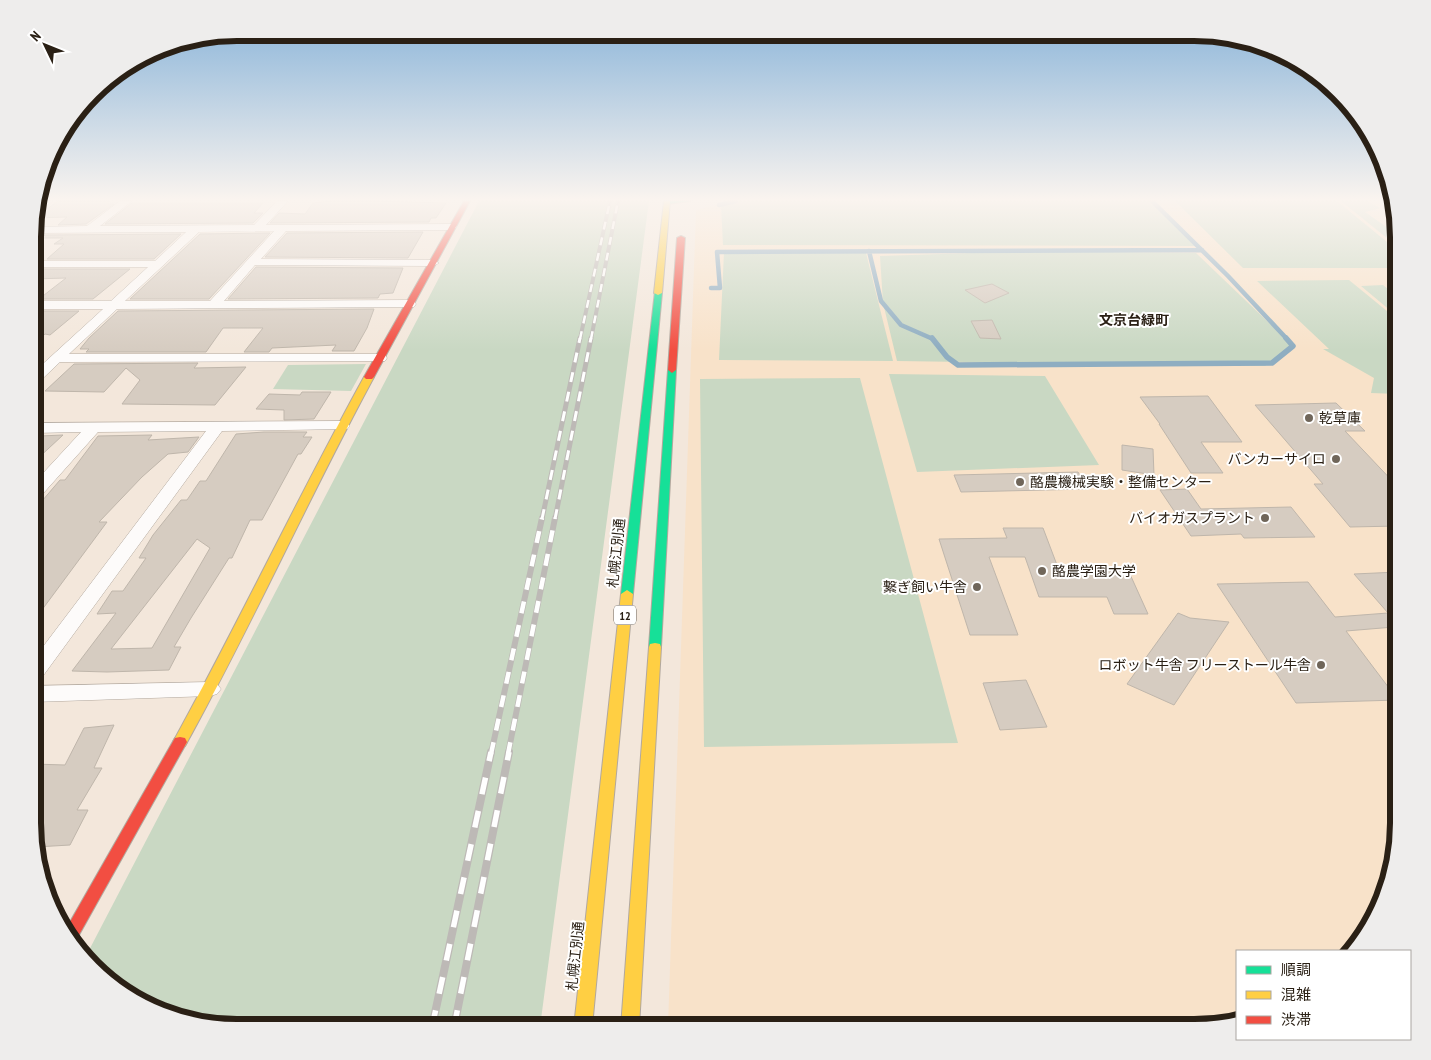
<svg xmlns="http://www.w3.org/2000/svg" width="1431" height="1060" font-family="'PT Sans Narrow','Noto Sans JP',sans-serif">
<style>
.built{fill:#f8e2c9}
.green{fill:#c9d8c3}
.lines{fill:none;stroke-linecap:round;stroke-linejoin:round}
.stream-far1{stroke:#8eadc1;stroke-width:4.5}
.stream{stroke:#8eadc1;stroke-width:5.5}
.building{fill:#d6ccc1;stroke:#bfb6ab;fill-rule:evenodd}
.street-casing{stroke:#b2a89e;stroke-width:1}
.fast-casing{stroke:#b2a89e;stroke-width:2}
.slow-casing{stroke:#b2a89e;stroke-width:2}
.jam-casing{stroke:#b2a89e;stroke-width:2}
.street{fill:#fdfbfa;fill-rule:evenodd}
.fast{fill:#16e098;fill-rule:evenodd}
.slow{fill:#ffcf43;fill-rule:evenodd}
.jam{fill:#f24e42;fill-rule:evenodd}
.rail-far3-casing{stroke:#bdb9b6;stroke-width:4}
.rail-far2-casing{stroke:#bdb9b6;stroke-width:5}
.rail-far1-casing{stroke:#bdb9b6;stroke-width:6}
.rail-casing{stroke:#bdb9b6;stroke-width:8}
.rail-far3{stroke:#fff;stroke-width:2.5;stroke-dasharray:8;stroke-linecap:butt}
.rail-far2{stroke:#fff;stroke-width:3;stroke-dasharray:10;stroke-linecap:butt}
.rail-far1{stroke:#fff;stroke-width:4.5;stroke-dasharray:12;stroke-linecap:butt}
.rail{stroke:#fff;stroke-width:5.5;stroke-dasharray:17;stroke-linecap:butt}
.poi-dot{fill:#70665a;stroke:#fff;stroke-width:2}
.labels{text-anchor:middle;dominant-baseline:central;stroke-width:4;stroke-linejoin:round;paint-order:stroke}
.shield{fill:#fff;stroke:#6a635b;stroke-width:1}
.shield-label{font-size:12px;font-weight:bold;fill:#2a2015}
.far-quarter-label{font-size:14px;font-weight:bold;fill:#2a2015;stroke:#fff}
.poi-label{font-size:14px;fill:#2a2015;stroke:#fff;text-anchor:end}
.street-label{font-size:14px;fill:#2a2015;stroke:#fff}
.rim{fill:none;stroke:#2a2015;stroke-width:6}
</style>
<rect width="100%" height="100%" fill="#f3e7db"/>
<path class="built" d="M731 201H1390L1398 236V837L1383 902 1352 951H1237V1018L1194 1027H668L696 210Z"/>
<path class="green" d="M479 201H649L540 1027H224L159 1012 102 977 86 956Z
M740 201H1151L1196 246 723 245 721 205Z
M1175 201H1337L1398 251V268H1243Z
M1341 201H1367L1380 208 1365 212 1398 235V247Z
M1035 251 1196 253 1293 346 1265 366 897 361 883 303 880 256Z
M724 252 866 253 893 361 719 360Z
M1349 280 1398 320V394L1371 393 1374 378 1323 349H1329L1257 281Z
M1383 285 1398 297V317L1361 286Z
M366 364 351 391 273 389 288 365Z
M889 374 1045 376 1099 465 917 472Z
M860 378 958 743 704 747 700 379Z"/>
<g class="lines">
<path class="stream-far1" d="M1152 201 1228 276 1287 339
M719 205 736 201
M869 251 881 301 901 325 933 339
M711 288H720L717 252 1202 250"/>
<path class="stream" d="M932 338 947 357 958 365 1272 363 1293 346 1286 338"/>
</g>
<path class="building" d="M58 201H110L108 204H114L86 224 58 225 67 217 35 218Z
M331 201H373L446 203 436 218H431L429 222 270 223 279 213 305 214 313 203Z
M132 203H263L254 213H263L253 223 105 224Z
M423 232 408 258 265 257 287 233Z
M270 233 209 299H130L200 234Z
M181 234 154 259H47L64 244H54L63 238H40L45 235Z
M256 267 403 268 393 293 380 294 378 298 228 299Z
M36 269H130L93 299H39L66 278 34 279Z
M992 284 1009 293 985 303 965 290Z
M374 309 367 328 354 351H332L336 345 272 348 269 352H244L263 328H223L206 352H86L89 349H80L89 338 118 311Z
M34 311H79L50 335 45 334 34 344Z
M992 320 1001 339 980 338 971 321Z
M198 363 194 368 246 367 215 405 122 404 140 380 126 368 104 392 45 391 74 364Z
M302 392H331L314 419 284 420V410L256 409 269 394 300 395Z
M1208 396 1242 442H1201L1223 473H1191L1159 424H1160L1140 397Z
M1336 403 1365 431H1345L1398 487V526L1350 527 1314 484H1323L1255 405Z
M264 432H307L303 437H312L301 454H298L262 520H250L232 558H229L191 618 174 647H181L169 670 107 672 72 671 116 613 97 614 112 591H123L146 558H139L153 535 181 500H187L200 481H206L236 434ZM197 539 210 548 152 648 111 649Z
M63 435 34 462V442L40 436Z
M152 435 148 440 199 437 188 452 168 454 142 477 99 522H107L33 622 34 502 42 501 60 480H65L98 436Z
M1122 445 1153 449 1154 475 1122 470Z
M1078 472 1088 489 961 492 954 475Z
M1187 489 1201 509 1291 507 1315 537 1244 538 1241 534 1191 536 1160 490Z
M1003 528H1043L1057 565H1068L1071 571 1129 572 1148 614H1114L1107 597H1039L1025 557H989L1018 635H970L939 539 1007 538Z
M1398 572V624L1393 619 1394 627 1346 631 1398 700 1296 703 1217 584 1308 582 1335 617 1388 613 1354 574Z
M1178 613 1190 618 1229 622 1174 705 1127 684Z
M1026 680 1047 727 1000 730 983 683Z
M114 725 94 768H102L77 810H88L70 845 36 847 33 837V764L65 765 84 728Z"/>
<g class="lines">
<defs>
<path id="street" d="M41 201H53L34 214 36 205Z
M120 201H132L100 226 254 225 277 201H288L266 225 452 224 457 227 452 230 286 231 261 259 433 260 439 263 433 266 255 265 224 301 410 300 414 301 416 304 414 307 117 309 69 354H380L385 355 387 358 385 361 60 362 39 382 34 383V372L103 309H34V301H111L148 267H34V261H155L186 232 34 233V227L87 226ZM274 231 210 301H125L199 232Z
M342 421 347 423 350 426 347 429 222 431 40 680 33 682V660L206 431 98 432 40 497 34 498V483L81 432 34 433V423Z
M210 682 217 684 221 689 217 694 210 696 33 702V686Z"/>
<path id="fast" d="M690 201 667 204 664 202V201Z
M655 291 662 293 633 594 627 598 621 594Z
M672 367 676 370 661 647 660 650H650L649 647 668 370Z"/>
<path id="slow" d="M664 201H670L662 293 658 295 654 293Z
M369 374 374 377C308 499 252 625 185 746L180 747 175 746 173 742C239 622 298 497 364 377Z
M627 590 633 594 592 1027H574L621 594Z
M655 643 660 644 661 647 639 1027H621L649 647 650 644Z"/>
<path id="jam" d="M464 201H470L374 377 372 379H366L364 377Z
M681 236 685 238 676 370 672 373 668 370 677 238Z
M180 737 185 738 187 742 75 942 66 929 175 738Z"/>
</defs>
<use href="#street" class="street-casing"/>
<use href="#fast" class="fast-casing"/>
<use href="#slow" class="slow-casing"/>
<use href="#jam" class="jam-casing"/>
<use href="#street" class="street"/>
<use href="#fast" class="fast"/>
<use href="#slow" class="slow"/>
<use href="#jam" class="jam"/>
<defs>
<path id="rail-far3" d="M580 339 610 201
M591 339 618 201"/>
<path id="rail-far2" d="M542 519 580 338
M555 519 591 338"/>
<path id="rail-far1" d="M491 754 542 518
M508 754 555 518"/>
<path id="rail" d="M432 1027 491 752
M454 1027 509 752"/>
</defs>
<use href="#rail-far3" class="rail-far3-casing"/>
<use href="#rail-far2" class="rail-far2-casing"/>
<use href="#rail-far1" class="rail-far1-casing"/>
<use href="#rail" class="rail-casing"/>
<use href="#rail-far3" class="rail-far3"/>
<use href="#rail-far2" class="rail-far2"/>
<use href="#rail-far1" class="rail-far1"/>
<use href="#rail" class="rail"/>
</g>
<linearGradient id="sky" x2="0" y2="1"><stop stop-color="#84b1d8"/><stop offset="0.57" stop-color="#faf4ef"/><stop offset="1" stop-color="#faf4ef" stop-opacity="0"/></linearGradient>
<rect width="1431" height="350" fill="url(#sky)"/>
<g class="poi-dot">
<circle cx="1309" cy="418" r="5"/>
<circle cx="1336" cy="459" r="5"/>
<circle cx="1020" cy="482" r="5"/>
<circle cx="1265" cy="518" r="5"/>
<circle cx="1042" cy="571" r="5"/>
<circle cx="977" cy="587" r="5"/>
<circle cx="1321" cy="665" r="5"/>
</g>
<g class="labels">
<rect class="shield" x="614" y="605.5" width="22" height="19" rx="4"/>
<g class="shield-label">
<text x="625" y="615">12</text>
</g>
<g class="far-quarter-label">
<text x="1134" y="320">文京台緑町</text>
</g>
<g class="poi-label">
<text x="1319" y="418" text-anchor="start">乾草庫</text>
<text x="1326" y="459">バンカーサイロ</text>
<text x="1030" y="482" text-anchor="start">酪農機械実験・整備センター</text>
<text x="1255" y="518">バイオガスプラント</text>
<text x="1052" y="571" text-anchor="start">酪農学園大学</text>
<text x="967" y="587">繋ぎ飼い牛舎</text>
<text x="1311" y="665">ロボット牛舎 フリーストール牛舎</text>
</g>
<g class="street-label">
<text transform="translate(616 553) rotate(-84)">札幌江別通</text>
<text transform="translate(575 956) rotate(-84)">札幌江別通</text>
</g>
</g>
<path d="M0 0H1431V1060H0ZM237 41H1194A196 196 0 0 1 1390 237V823A196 196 0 0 1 1194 1019H237A196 196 0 0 1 41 823V237A196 196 0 0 1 237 41Z" fill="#eeedec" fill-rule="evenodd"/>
<path class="rim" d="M237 41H1194A196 196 0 0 1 1390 237V823A196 196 0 0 1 1194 1019H237A196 196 0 0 1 41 823V237A196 196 0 0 1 237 41Z"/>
<rect x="1236" y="950" width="175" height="90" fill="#ffffff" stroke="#aaa6a1"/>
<rect x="1246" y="966" width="25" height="8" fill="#16e098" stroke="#aaa6a1"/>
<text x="1281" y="975" font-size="15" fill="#2a2015">順調</text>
<rect x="1246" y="991" width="25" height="8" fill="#ffcf43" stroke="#aaa6a1"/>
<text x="1281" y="1000" font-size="15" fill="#2a2015">混雑</text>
<rect x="1246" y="1016" width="25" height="8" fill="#f24e42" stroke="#aaa6a1"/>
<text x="1281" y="1025" font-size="15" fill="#2a2015">渋滞</text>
<g transform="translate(45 45) rotate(313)" stroke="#ffffff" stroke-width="4" paint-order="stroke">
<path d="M0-4L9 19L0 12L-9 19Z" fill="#2a2015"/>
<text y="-8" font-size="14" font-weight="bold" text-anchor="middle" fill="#2a2015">N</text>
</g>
</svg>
